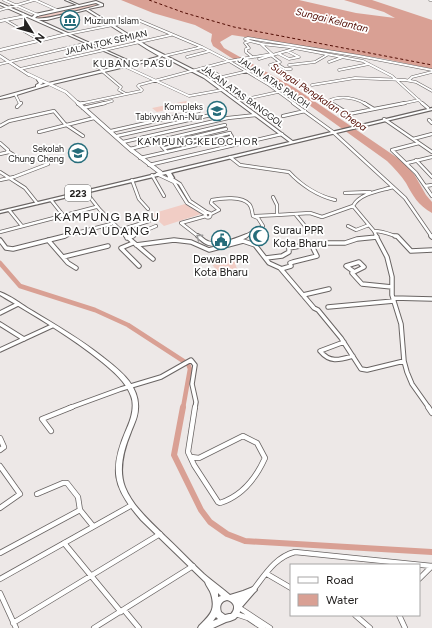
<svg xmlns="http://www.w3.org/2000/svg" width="432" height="628" font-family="Figtree,sans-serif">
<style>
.green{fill:#f1cdc5}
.water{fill:#d9a094}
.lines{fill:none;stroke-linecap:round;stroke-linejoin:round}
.canal-far1{stroke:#d9a094;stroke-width:4.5}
.canal{stroke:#d9a094;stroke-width:6}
.ferry{stroke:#510c03;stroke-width:1;stroke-dasharray:3 2.5;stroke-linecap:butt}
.minor-far3-casing{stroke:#696463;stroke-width:3}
.minor-far2-casing{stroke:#696463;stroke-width:4}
.minor-far1-casing{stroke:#696463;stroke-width:5.5}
.minor-casing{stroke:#696463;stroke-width:6}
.tertiary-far1-casing{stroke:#696463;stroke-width:3.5}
.tertiary-casing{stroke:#696463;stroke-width:5}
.secondary-casing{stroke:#696463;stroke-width:2}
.primary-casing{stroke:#696463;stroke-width:2.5}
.minor-far3{stroke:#fff;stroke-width:2}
.minor-far2{stroke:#fff;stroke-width:2.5}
.minor-far1{stroke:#fff;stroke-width:3.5}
.minor{stroke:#fff;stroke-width:4.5}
.tertiary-far1{stroke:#fff;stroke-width:2.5}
.tertiary{stroke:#fff;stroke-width:3.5}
.secondary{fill:#fff;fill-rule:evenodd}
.primary{fill:#fff;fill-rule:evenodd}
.oneway{stroke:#9c9b9b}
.labels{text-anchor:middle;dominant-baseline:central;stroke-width:3.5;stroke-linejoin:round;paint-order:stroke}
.far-poi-label{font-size:9px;fill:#232120;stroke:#fff;text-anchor:end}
.far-street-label{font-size:9px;fill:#232120;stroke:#fff}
.far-water-label{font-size:10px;font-style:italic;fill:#510c03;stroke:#fff}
.far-neighbourhood-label{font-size:10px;letter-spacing:1px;fill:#232120;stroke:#fff}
.shield{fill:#fff;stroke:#656463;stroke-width:1}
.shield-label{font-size:10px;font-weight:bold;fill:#232120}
.poi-label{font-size:11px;fill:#232120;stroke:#fff;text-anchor:start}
.neighbourhood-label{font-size:12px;letter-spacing:1px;fill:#232120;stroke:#fff}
</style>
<rect width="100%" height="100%" fill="#ede8e7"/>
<path class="green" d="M92 3 100 5 47 19 35 18 40 15Z
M186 101 191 105 157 112 152 108Z
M185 204 201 214 164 226 151 214Z
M233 258 239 274 231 276 227 270 218 272 210 262Z"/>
<path class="water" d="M121 0H299L356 13 395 18 384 12 344 0H372L432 20V69L385 59 232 35 220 42 224 48 295 88 402 161 414 174 426 195 432 202V213C418 205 413 196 406 183 401 175 394 168 387 161L284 87 230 57 213 46 211 41 212 34 195 25 153 13Z"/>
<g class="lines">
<path class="canal-far1" d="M0 263 20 286 95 310 128 325 188 364 190 369 183 408"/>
<path class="canal" d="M183 407 174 455 201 510 210 522 227 534 245 541 432 552"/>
<path class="ferry" d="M149 0 185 13 234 27 432 65"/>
<defs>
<path id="minor-far3" d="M4 0 38 15
M35 0 57 10
M430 0H432
M0 10 34 0
M5 20 41 41
M68 34 138 20 202 47 229 61 269 85 295 104
M250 41 245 39 248 38 359 56 432 70
M279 54 289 59 299 57 287 51
M273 55 261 44 289 47 363 61 392 76 423 104
M164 56 202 47
M251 56 246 52V49L249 48 245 43 250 41 262 44
M187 57 210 51
M259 59 293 49
M329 62 343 57
M0 64 88 43
M277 64 285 69H291
M94 65 104 71
M270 65 280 62 272 56
M289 65 315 62 327 55
M124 66 189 96 222 90
M206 67 222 77
M20 69 171 35
M339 70 369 64
M102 71 121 87 119 90 126 94
M209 80 248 71
M409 80 412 77 432 72
M312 85 355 78 405 80 416 82 432 91
M15 94 20 104
M237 101 278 92
M79 104 141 91 142 90 138 86 139 85 229 61 272 54
M101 104 112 101
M332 104 328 101C341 95 353 97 366 104
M400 104 419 100"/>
<path id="minor-far2" d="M293 103 333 132 405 198 432 237
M331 103 349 114 374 109
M364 103 374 109
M422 103 428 108
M78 104 84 103
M17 107 21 103
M83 108 105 103
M374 109 405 103
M283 116 305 111
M384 119 432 152
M429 120 432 123
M0 126 9 121 54 111 65 124 83 136
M111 131 199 111
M39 132 94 118
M117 136 211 115
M413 139 432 134
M123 142 228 118 256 115
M0 143 8 150 7 152
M419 143 392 150 416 173 432 196
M161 145 226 129
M165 148 230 133
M130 149 158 142
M167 152 157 141 225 125
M0 154 9 152 25 162
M230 157 240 165 289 172C301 185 318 196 335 200
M140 158 232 137 231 135
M416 160 432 177
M407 163 432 157
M149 165 282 134
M0 172 25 188 37 203
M157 174 174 182 187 203 205 214
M152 175 164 196
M169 177 180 184 190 201 208 213
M0 180 14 177 48 164
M132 180 139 199 148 209
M425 186 432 185
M85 191 100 210 127 237
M345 193 370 192
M273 197 277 205V215L310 213 322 217 353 206
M51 200 63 215
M9 210 22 226
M205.5 215a2.5 2.5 0 1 1 5 0a2.5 2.5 0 1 1-5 0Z
M211 214 219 210 211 203 212 200C222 198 242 196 249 204 252 207 252 212 253 216L258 218 263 226 244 237
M296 215 309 231H320
M256 216 277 215
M348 226 356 230 369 225
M120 230 149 221
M374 231C383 231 389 234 398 237
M0 232 96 207
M61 237 111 224
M130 237 156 226
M199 237 181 223 206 216
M377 237 374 231 353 206C360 193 380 191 393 187"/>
<path id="minor-far1" d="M126 236 153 259
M198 236C201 238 204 242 208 243 219 247 236 240 246 236
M376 236 387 257 392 277V295L401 324 404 361 407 372 412 384 429 408
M395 236H397L411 251 432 250
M431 236 432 237
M127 238 133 236
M0 240 6 248 13 249 65 236
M48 240 68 263 76 268
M133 243 121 248 139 266
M136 245 174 240 191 242 209 250 243 241 255 245 269 263 280 268 314 308 318 310 341 338 361 369 367 370 404 361
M63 257 108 246
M266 258 282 256 289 252V248L317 243H345L357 239 377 237
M281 269 291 266 290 263 293 262 317 256 311 244
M353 271 346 266 359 262 364 267 352 273 362 284 392 287
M303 295 329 289
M393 298 432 299
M328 307 394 301
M0 313 18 304
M0 324 24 339
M344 342 320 351C330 363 339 360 353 356
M0 350 52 326
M69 408 121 389 161 377 191 360 195 365 192 384 196 402 195 408"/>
<path id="minor" d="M428 407 432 413
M51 431 42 419 72 407
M0 438 4 447 0 450
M191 457 199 458 243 436 257 443 265 458C256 478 242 496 220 503L218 502 194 465 188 452 195 407
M0 466 20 494 0 508
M37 494 63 483H67L78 497 80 510 93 526
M64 543 121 612
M0 553 80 510
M267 574 291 588
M0 579 132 505
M419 579 432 566
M253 590C265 575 275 557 295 552L432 566
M0 593 16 628
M238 607 270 628
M124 610 139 628
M236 614 248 618 263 628
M355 615 370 628
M399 615 405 628
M13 623 160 534
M94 628 193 566"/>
<path id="tertiary-far1" d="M0 21 26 16
M0 50 67 34
M0 56 29 75
M28 74 66 92 79 104"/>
<path id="tertiary" d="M78 103 132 151
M130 149 161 173"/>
<path id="secondary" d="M65 0H68L79 5 96 1 103 4V6L88 9 149 47 206 76 294 142 293 143H291L204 78 162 56 159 59 49 85 10 97 0 99V97L36 87V85L39 83 37 80 38 79H40L43 83 40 85 131 63 0 5V3L32 17 35 14 77 5ZM96 3 100 5C87 8 45 21 35 18L37 16ZM86 10 147 49 159 56 157 57 134 63 39 20H47Z
M0 292C11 296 21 304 31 310 56 325 82 340 104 358 113 365 122 372 129 381 135 389 139 399 138 409 138 417 134 424 131 432 124 449 118 469 125 487 133 507 151 522 165 536 178 548 191 562 204 574 212 581 222 588 230 595L243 591 253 587 255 588 257 590 254 593 241 608 239 615 235 619 230 621 226 622 213 628H198L199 626C210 615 216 610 211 594 210 590 206 586 205 582L141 520C112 487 109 469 127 428 131 419 135 406 131 396 126 382 113 371 102 362 70 336 35 316 0 295ZM218 593 221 596 218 597ZM227 600C235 602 236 609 231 614H229L225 615 221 612C219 606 221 601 227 600ZM216 617 218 619 213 621Z"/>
<path id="primary" d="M432 108V110L174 172 171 173 174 178 172 179H170L166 174 0 213V211Z"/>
</defs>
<use href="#minor-far3" class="minor-far3-casing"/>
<use href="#minor-far2" class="minor-far2-casing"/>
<use href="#minor-far1" class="minor-far1-casing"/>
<use href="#minor" class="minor-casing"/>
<use href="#tertiary-far1" class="tertiary-far1-casing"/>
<use href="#tertiary" class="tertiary-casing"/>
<use href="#secondary" class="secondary-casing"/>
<use href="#primary" class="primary-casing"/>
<use href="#minor-far3" class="minor-far3"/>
<use href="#minor-far2" class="minor-far2"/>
<use href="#minor-far1" class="minor-far1"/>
<use href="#minor" class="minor"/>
<use href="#tertiary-far1" class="tertiary-far1"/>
<use href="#tertiary" class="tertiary"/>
<use href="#secondary" class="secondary"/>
<use href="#primary" class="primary"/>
</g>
<defs><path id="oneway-chevron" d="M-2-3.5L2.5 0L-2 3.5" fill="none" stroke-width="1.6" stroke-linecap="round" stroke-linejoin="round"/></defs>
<use class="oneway" href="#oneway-chevron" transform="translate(199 237) rotate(-144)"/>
<defs>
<symbol id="museum-ring" viewBox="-11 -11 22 22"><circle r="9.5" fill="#fff" stroke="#266d7b" stroke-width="1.5"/><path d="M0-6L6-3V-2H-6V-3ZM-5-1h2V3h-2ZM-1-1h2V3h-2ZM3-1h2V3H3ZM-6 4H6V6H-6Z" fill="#266d7b"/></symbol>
<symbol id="school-ring" viewBox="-11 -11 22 22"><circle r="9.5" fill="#fff" stroke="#266d7b" stroke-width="1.5"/><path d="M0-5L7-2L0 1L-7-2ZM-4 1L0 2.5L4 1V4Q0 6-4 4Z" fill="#266d7b"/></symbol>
<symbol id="mosque-ring" viewBox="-11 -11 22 22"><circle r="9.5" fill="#fff" stroke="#266d7b" stroke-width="1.5"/><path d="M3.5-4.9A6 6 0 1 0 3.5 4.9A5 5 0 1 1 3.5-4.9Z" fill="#266d7b"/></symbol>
<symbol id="civic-ring" viewBox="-11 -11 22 22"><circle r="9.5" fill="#fff" stroke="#266d7b" stroke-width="1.5"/><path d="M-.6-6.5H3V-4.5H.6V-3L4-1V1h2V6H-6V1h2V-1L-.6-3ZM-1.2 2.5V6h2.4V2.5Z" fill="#266d7b"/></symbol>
</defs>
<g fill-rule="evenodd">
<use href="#museum-ring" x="59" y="9" width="22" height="22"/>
<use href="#school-ring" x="206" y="100" width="22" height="22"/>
<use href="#school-ring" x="67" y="142" width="22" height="22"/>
<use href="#mosque-ring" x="248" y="225" width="22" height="22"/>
<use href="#civic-ring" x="210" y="229" width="22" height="22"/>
</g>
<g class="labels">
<g class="far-poi-label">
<text x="84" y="20" text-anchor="start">Muzium Islam</text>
<text x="203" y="106">Kompleks<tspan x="203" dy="10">Tabiyyah An-Nur</tspan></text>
<text x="64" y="148">Sekolah<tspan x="64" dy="10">Chung Cheng</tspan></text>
</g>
<g class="far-street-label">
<text transform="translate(106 42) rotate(-13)">JALAN TOK SEMIAN</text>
<text transform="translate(274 82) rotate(34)">JALAN ATAS PALOH</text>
<text transform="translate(243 96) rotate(36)">JALAN ATAS BANGGOL</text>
</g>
<g class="far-water-label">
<text transform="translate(332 20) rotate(14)">Sungai Kelantan</text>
<text transform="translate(319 97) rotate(34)">Sungai Pengkalan Chepa</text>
</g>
<g class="far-neighbourhood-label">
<text x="133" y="63">KUBANG PASU</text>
<text x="198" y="141">KAMPUNG KELOCHOR</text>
</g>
<rect class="shield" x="65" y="185" width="26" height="16" rx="3"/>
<g class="shield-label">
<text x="78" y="193">223</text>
</g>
<g class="poi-label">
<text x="273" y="230">Surau PPR<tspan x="273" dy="13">Kota Bharu</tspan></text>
<text x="221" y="259" text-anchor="middle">Dewan PPR<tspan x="221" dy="13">Kota Bharu</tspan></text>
</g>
<g class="neighbourhood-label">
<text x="107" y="217">KAMPUNG BARU<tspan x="107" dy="14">RAJA UDANG</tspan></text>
</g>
</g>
<rect x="290" y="564" width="130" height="52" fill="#ffffff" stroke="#a7a6a6"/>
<rect x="298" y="577" width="20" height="6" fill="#ffffff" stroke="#a7a6a6"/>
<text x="326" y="584" font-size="12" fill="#232120">Road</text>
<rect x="298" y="594" width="20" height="12" fill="#d9a094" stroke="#a7a6a6"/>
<text x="326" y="604" font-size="12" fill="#232120">Water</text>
<g transform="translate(32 32) rotate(127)" stroke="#ffffff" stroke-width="3" paint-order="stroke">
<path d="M0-3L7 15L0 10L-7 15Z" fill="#232120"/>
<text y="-6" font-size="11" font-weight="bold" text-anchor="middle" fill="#232120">N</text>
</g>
</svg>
